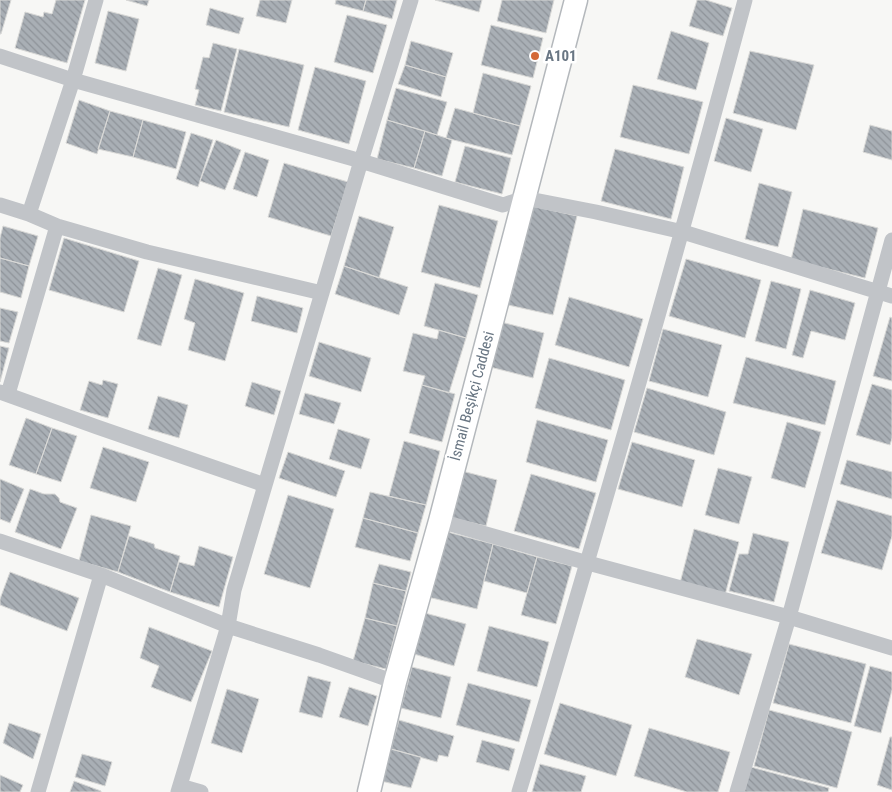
<svg xmlns="http://www.w3.org/2000/svg" width="892" height="792" font-family="'Roboto Condensed',sans-serif">
<style>
.building{fill:url(#building-back-hatch);stroke:#d9d9d7}
.lines{fill:none;stroke-linecap:round;stroke-linejoin:round}
.secondary-casing{stroke:#b4b8bc;stroke-width:25}
.street{stroke:#c1c4c8;stroke-width:15}
.secondary{stroke:#fff;stroke-width:22}
.poi-dot{fill:#d46938;stroke:#fff;stroke-width:2}
.labels{text-anchor:middle;dominant-baseline:central;stroke-width:5;stroke-linejoin:round;paint-order:stroke}
.poi-label{font-size:15px;font-weight:bold;fill:#697683;stroke:#fff;text-anchor:start}
.street-label{font-size:15px;fill:#697683;stroke:#fff}
</style>
<defs>
<pattern id="building-back-hatch" width="6" height="6" patternUnits="userSpaceOnUse" patternTransform="scale(1.25)"><rect width="6" height="6" fill="#a9afb5"/><path d="M-1 5l2 2M0 0l6 6M5-1l2 2" fill="none" stroke="#8e9399"/></pattern>
</defs>
<rect width="100%" height="100%" fill="#f7f7f5"/>
<path class="building" d="M0 0H11L1 34H0Z
M56 0H85L67 63 15 48 25 12 43 17 44 12 52 14Z
M126 0H149L147 6Z
M260 0H292L286 23 256 16Z
M336 0H366L363 11 335 4Z
M366 0H397L392 19 363 11Z
M435 0H482L479 12Z
M502 0H554L546 33 497 21Z
M697 0H706L732 8 723 36 689 26Z
M210 8 244 18 239 34 206 25Z
M108 11 139 19 126 71 95 63Z
M347 15 387 25 373 73 334 62Z
M491 25 543 38 533 78 481 65Z
M671 31 709 43 696 90 657 79Z
M411 41 453 53 446 77 405 65Z
M213 43 237 49 221 111 195 105 199 90 195 89 203 57 209 58Z
M239 49 304 65 289 127 224 112Z
M750 51 814 65 796 130 733 113Z
M405 65 446 77 441 97 398 84Z
M315 67 366 81 349 144 298 130Z
M483 73 531 86 520 126 473 113Z
M633 85 703 102 689 154 620 137Z
M396 88 447 102 437 135 387 120Z
M79 100 110 111 97 154 66 143Z
M455 108 520 126 512 155 446 138Z
M110 111 143 120 133 157 98 149Z
M726 118 763 129 751 172 714 161Z
M143 120 186 132 176 169 133 157Z
M387 120 425 131 414 168 377 159Z
M870 125 892 131V160L863 152Z
M425 131 452 140 442 176 414 168Z
M191 133 213 140 198 187 176 179Z
M216 140 241 150 225 190 200 181Z
M465 146 511 158 502 194 455 182Z
M615 149 684 167 671 219 601 201Z
M245 152 269 160 257 197 233 189Z
M284 163 348 182 331 236 268 217Z
M759 183 792 192 778 247 745 239Z
M439 205 498 221 480 288 421 272Z
M532 206 577 216 553 315 508 305Z
M803 209 878 228 865 278 791 260Z
M359 216 394 227 379 278 344 266Z
M3 226 38 236 29 266 0 258V238Z
M64 238 139 261 124 312 49 290Z
M0 258 29 266 21 298 0 292Z
M686 259 761 280 745 338 669 316Z
M344 266 408 287 399 315 335 294Z
M158 268 182 275 161 346 137 339Z
M195 279 244 293 225 361 188 350 195 323 184 319Z
M771 281 801 289 786 349 755 341Z
M435 283 478 295 466 338 424 326Z
M810 290 855 303 845 340 811 331 803 358 792 355Z
M257 296 303 308 297 333 251 321Z
M569 297 643 319 629 367 555 345Z
M0 308 18 312 9 343 0 341Z
M890 317 892 318V381L873 376Z
M501 322 544 333 533 378 490 367Z
M663 329 722 345 708 397 649 381Z
M439 330 466 338 449 393 422 385 425 376 403 371 413 333 437 339Z
M319 342 371 358 361 392 309 376Z
M0 346 9 348 0 382Z
M746 357 836 381 825 425 733 403Z
M549 358 625 380 611 430 535 408Z
M103 380 118 384 108 418 80 410 89 381 102 385Z
M252 382 281 391 274 415 245 406Z
M872 384 892 390V438L890 445 856 435Z
M422 385 455 394 442 442 409 433Z
M647 388 726 412 714 455 634 432Z
M305 393 341 403 334 424 299 414Z
M158 396 188 405 179 438 148 429Z
M26 418 52 428 36 474 9 465Z
M537 420 608 440 596 482 526 462Z
M787 422 821 432 805 488 771 478Z
M52 428 77 436 61 482 36 474Z
M338 429 370 439 361 469 329 459Z
M404 441 440 451 426 505 389 496Z
M632 442 695 460 682 507 618 489Z
M103 447 149 462 136 502 90 488Z
M288 452 345 471 336 497 279 478Z
M847 460 892 472V499L840 484Z
M718 468 752 477 739 524 705 515Z
M462 471 497 480 486 526 451 518Z
M531 474 596 493 579 549 514 531Z
M0 479 24 489 10 523 0 519Z
M30 489 44 494H55L59 498 60 502 77 508 61 549 15 532Z
M370 492 426 505 418 533 363 518Z
M288 495 334 509 310 588 264 574Z
M837 500 892 516V536L882 570 821 553Z
M91 515 131 526 118 572 79 561Z
M363 518 418 533 410 561 355 547Z
M694 529 739 542 725 595 680 583Z
M444 531 493 544 477 609 428 597Z
M753 533 789 542 774 602 729 591 739 554H748Z
M129 536 154 544 155 548 180 556 170 592 118 572Z
M493 544 537 557 527 593 484 581Z
M199 546 233 557 219 607 170 592 179 562 194 566Z
M537 557 572 566 556 624 521 615Z
M379 564 411 572 406 591 373 583Z
M10 572 79 598 67 631 0 605V599Z
M373 583 406 591 397 626 365 618Z
M425 613 466 624 454 666 414 654Z
M365 618 397 626 386 669 353 661Z
M489 626 549 642 537 687 477 671Z
M149 627 212 651 191 702 151 687 159 666 140 658Z
M697 639 752 654 739 695 685 677Z
M789 644 866 664 851 723 773 703Z
M870 666 892 672V690L881 733 854 726Z
M412 667 451 677 441 718 401 708Z
M308 676 331 682 322 718 299 712Z
M468 683 531 700 519 742 456 725Z
M349 687 377 696 368 726 339 717Z
M227 689 259 699 242 753 211 743Z
M560 703 632 725 616 776 544 754Z
M769 710 852 732 837 788 754 766Z
M399 720 454 736 448 757 439 755 437 762 391 749Z
M9 723 41 734 33 759 3 743Z
M649 728 730 752 718 792H687L634 776Z
M890 737H892V790L877 785Z
M482 740 515 749 509 771 476 762Z
M391 749 421 757 411 788 381 781Z
M82 754 112 762 105 786 75 777Z
M540 764 586 776 581 792H532Z
M751 767 829 788 828 792H744Z
M0 775 23 785 20 792H0Z
M74 781 101 791V792H70Z"/>
<g class="lines">
<defs>
<path id="secondary" d="M369 792 395 682 440 521 576 0"/>
</defs>
<use href="#secondary" class="secondary-casing"/>
<path class="street" d="M0 56 73 80 361 161 503 205 524 198 596 212 683 232 892 296
M0 205 29 214 57 226 147 252 322 293
M29 214 73 80 96 0
M0 392 97 427 265 485
M8 394 57 226
M440 521 588 563 789 617 892 648
M0 541 101 575 228 626 319 655 395 682
M180 786 201 792
M38 792 101 575
M178 792 228 626 234 590 361 161 411 0
M519 792C598 529 674 265 745 0
M737 792 789 617 892 240"/>
<use href="#secondary" class="secondary"/>
</g>
<circle class="poi-dot" cx="535" cy="56" r="5"/>
<g class="labels">
<g class="poi-label">
<text x="545" y="56">A101</text>
</g>
<g class="street-label">
<text transform="translate(472 396) rotate(-75)">İsmail Beşikçi Caddesi</text>
</g>
</g>
</svg>
